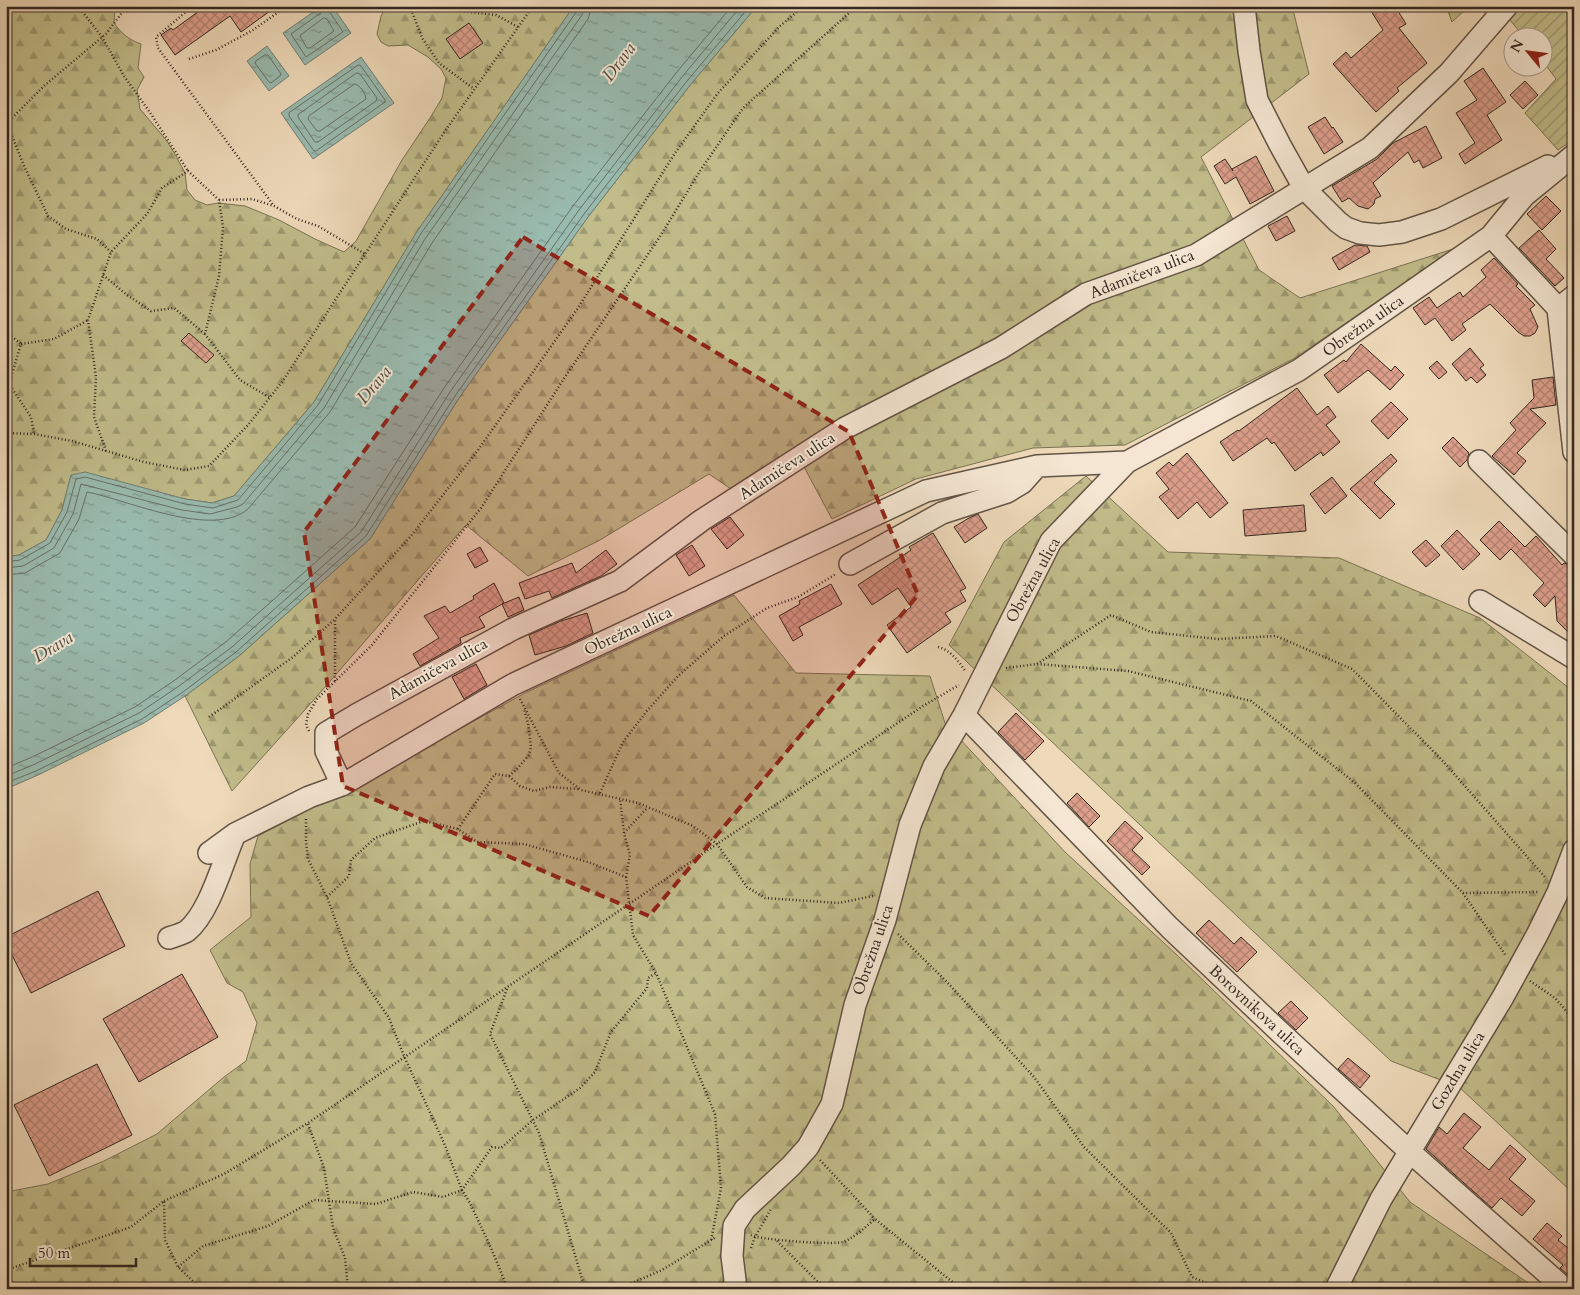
<svg xmlns="http://www.w3.org/2000/svg" width="1580" height="1295" font-family="Cardo,serif">
<style>
.forest{fill:url(#forest-firs);stroke:#7a7255}
.garden{fill:url(#garden-furrows);stroke:#7a7255}
.water{fill:url(#water-ripples);stroke:#707f75}
.lines{fill:none;stroke-linecap:round;stroke-linejoin:round}
.shore{stroke:#667067;stroke-width:1}
.building{fill:url(#building-cross-hatch);stroke:#332720}
.minor-casing{stroke:#625446;stroke-width:24}
.path{stroke:#332720;stroke-width:2.5;stroke-dasharray:1 2.5;stroke-linecap:butt}
.minor{stroke:#f4e6d2;stroke-width:21}
.marked{fill:#8f2418;fill-opacity:0.2;stroke:#8f2418;stroke-width:4;stroke-dasharray:10 6;stroke-linejoin:round}
.labels{text-anchor:middle;dominant-baseline:central;stroke-width:4;stroke-linejoin:round;paint-order:stroke}
.street-label{font-size:16px;fill:#332720;stroke:#f4e6d2}
.water-label{font-size:18px;font-style:italic;fill:#4c4c44;stroke:#f4e6d2}
</style>
<defs>
<pattern id="forest-firs" width="22" height="20" patternUnits="userSpaceOnUse" patternTransform="scale(1.25)"><rect width="22" height="20" fill="#c1bc8a"/><path d="M5 1l3.5 6h-7zM16 11l3.5 6h-7z" fill="#9d9970"/></pattern>
<pattern id="garden-furrows" width="10" height="10" patternUnits="userSpaceOnUse" patternTransform="scale(1.25)"><rect width="10" height="10" fill="#c1bc8a"/><path d="M-1 1l2-2M0 10L10 0M9 11l2-2" fill="none" stroke="#9d9970"/></pattern>
<pattern id="water-ripples" width="26" height="14" patternUnits="userSpaceOnUse" patternTransform="scale(1.25)"><rect width="26" height="14" fill="#99baae"/><path d="M2 4q2-2 4 0t4 0M15 11q2-2 4 0t4 0" fill="none" stroke="#7d978d"/></pattern>
<pattern id="building-cross-hatch" width="8" height="8" patternUnits="userSpaceOnUse" patternTransform="scale(1.25)"><rect width="8" height="8" fill="#dd9f8c"/><path d="M0 0l8 8M0 8l8-8" fill="none" stroke="#b48272"/></pattern>
</defs>
<rect width="100%" height="100%" fill="#eed9b9"/>
<filter id="stains"><feTurbulence type="fractalNoise" baseFrequency=".004" numOctaves="4"/><feColorMatrix values="0 0 0 0 .2 0 0 0 0 .09 0 0 0 0 .02 0 0 0 .5 -.17"/></filter>
<radialGradient id="worn" r=".72"><stop offset=".6" stop-color="#630" stop-opacity="0"/><stop offset="1" stop-color="#630" stop-opacity=".3"/></radialGradient>
<path class="forest" d="M8 6H119L115 9 114 23C121 33 129 40 141 44L138 68 144 77 137 90 140 109 167 141 176 156 185 173 187 190 195 200 207 205 218 203 245 206 279 220 315 239 344 252 356 241 402 160 430 118 442 98 446 78 441 69 428 57 408 45 388 46 381 42 377 34 381 16 386 6H574L416 233 314 402 234 496 212 503 185 499 138 487 71 475 62 510 46 540 19 555 6 557V8Z
M133 6H185L181 9 159 8 146 11Z
M757 6H1103L1104 10 1115 6H1292L1309 74 1201 157 1259 270 1300 298 1453 249 1295 358 1125 445 1033 448 916 479 832 519 797 454 734 491 709 474 600 540 528 576 466 525 312 702 232 791 185 696 239 656 370 539 459 398 588 217 691 84Z
M1086 476 1168 552 1339 558 1480 618 1574 692V1194L1459 1087 1391 1061 949 645 1004 542Z
M734 595 796 673 930 676 945 723 1065 852 1177 955 1333 1106 1410 1202 1537 1289H6V1192L48 1184 104 1161 157 1134 224 1077 246 1061 257 1023 243 992 227 983 210 950 251 917 250 864 258 836 386 769 527 692Z"/>
<path class="garden" d="M1446 6H1469L1452 22Z
M1521 6H1574V139L1558 150 1525 113 1556 79 1543 61 1542 38 1524 37 1510 20Z"/>
<path class="water" d="M322 6H332L351 33 305 65 283 33Z
M574 6H757L691 84 588 217 459 398 370 539 239 656 185 696 144 723 38 775 6 789V557L19 555 46 540 62 510 71 475 85 472 185 499 212 503 234 496 314 402 416 233Z
M267 46 289 76 269 91 247 61Z
M361 57 394 103 313 159 281 113Z"/>
<g class="lines">
<path class="shore" d="M324 6 325 8 322 12 291 34 306 57 343 32 327 8 329 6
M324 18 327 19 334 31 310 48H307L300 36Z
M265 55H268L281 74 280 76 271 83 269 82 255 63 256 61Z
M359 65 361 66 385 100V102L316 151H314L289 116V113Z
M357 73 360 74 377 98 376 101 318 142H315L298 117V115Z
M355 84C360 85 366 94 366 99L320 131H317L308 119 309 116Z
M6 562 20 560 50 543 67 512 76 479 85 477 185 504 213 508 238 500 318 405 420 235 577 11 578 6
M6 568 23 566 54 548 73 514 81 484 182 510 210 514 237 507 243 504 324 408 425 239 582 15 584 6
M6 575 25 573 60 553 79 519 87 492C128 500 213 539 248 509L330 412 432 243 588 19 592 6
M6 768 30 758 135 707 175 680 227 641 355 527 444 388 573 206 676 73 732 6
M6 776 33 765 139 713 179 686 232 647 361 532 450 392 579 210 682 77 741 6
M6 783 36 771 142 719 183 692 236 652 366 536 455 396 584 214 687 81 750 6"/>
</g>
<path class="building" d="M206 6H277L241 32 230 16 175 55 161 35 171 28 173 30Z
M1379 6H1395L1406 24 1399 28 1427 63 1397 88 1399 91 1376 112 1333 64 1346 52 1351 58 1383 30 1371 11Z
M469 23 483 43 460 59 446 39Z
M1483 68 1506 102 1487 115 1502 140 1465 164 1459 154 1475 143 1456 113 1477 100 1464 81Z
M1525 81 1538 95 1523 109 1510 95Z
M1325 117 1332 128 1333 127 1343 142 1324 154 1308 127Z
M1426 126 1442 158 1423 168 1419 160 1414 163 1408 152 1373 183 1381 196 1375 199 1374 204 1368 209 1358 206 1349 198 1342 202 1332 186 1377 159 1393 143Z
M1256 156 1274 191 1250 204 1236 177 1225 184 1214 166 1225 159 1233 171 1232 169Z
M1546 196 1561 211 1542 230 1527 214Z
M1287 216 1295 231 1276 241 1268 226Z
M1539 230 1556 249 1546 259 1564 278 1555 286 1519 248Z
M1355 245 1367 246 1370 252 1339 270 1332 258Z
M1494 258 1518 284 1516 286 1535 305 1530 309 1538 327 1535 333 1530 336H1524L1518 332 1490 304 1462 324 1466 330 1452 341 1435 318 1425 325 1413 308 1429 297 1437 308 1460 292 1463 297 1486 277 1481 270Z
M189 333 214 355 206 363 181 341Z
M1361 344 1391 371 1395 366 1404 375 1390 390 1368 370 1338 393 1324 375 1344 360 1346 362Z
M1470 348 1484 365 1480 368 1486 375 1477 383 1471 377 1466 381 1452 364Z
M1437 361 1447 372 1439 379 1429 368Z
M1553 377 1556 405 1530 409 1546 423 1517 453 1526 461 1514 475 1492 456 1516 430 1510 423 1534 398 1532 380Z
M1297 388 1317 415 1328 406 1336 417 1326 425 1340 442 1323 456 1321 452 1295 471 1274 442 1272 444 1267 438 1233 461 1220 442 1238 430 1239 431Z
M1391 402 1408 419 1388 439 1371 421Z
M1453 437 1469 453 1467 460 1460 467 1442 448Z
M1187 453 1228 503 1210 518 1197 502 1178 519 1159 497 1169 489 1156 473 1169 462 1173 466Z
M1391 454 1397 461 1374 483 1395 504 1380 519 1350 489Z
M1332 477 1347 496 1325 514 1310 494Z
M1304 505 1306 531 1245 536 1243 510Z
M978 514 987 528 965 543 954 527 969 518Z
M730 517 744 535 727 549 711 529Z
M1499 521 1525 547 1536 536 1562 565 1564 563 1574 567V638L1557 621 1555 596 1545 607 1533 595 1544 583 1511 549 1500 560 1480 540Z
M1457 530 1480 554 1463 570 1441 546Z
M933 533 966 588 960 591 966 601 945 613 951 622 907 653 887 625 911 607 898 588 872 605 858 585 911 550 909 547Z
M1426 540 1440 555 1426 567 1412 552Z
M692 545 705 566 689 576 676 555Z
M480 547 488 561 475 568 467 554Z
M606 550 617 564 601 576 552 598 549 591 525 599 519 583 572 563 576 573Z
M494 583 504 603 479 617 485 627 460 638 461 643 420 666 413 654 439 638 424 616 445 606 450 613 474 599 473 596Z
M831 584 842 604 799 627 803 635 793 641 779 616 800 604 799 601Z
M519 597 524 610 508 617 502 604Z
M587 613 593 633 566 646 535 655 529 635 561 621Z
M476 664 487 685 464 699 452 677Z
M1016 713 1044 741 1025 760 998 732Z
M1077 793 1100 816 1089 827 1067 803Z
M1125 821 1143 838 1132 850 1150 867 1142 875 1107 841Z
M98 891 125 946 31 993 6 943V937Z
M1209 920 1234 944 1241 937 1257 952 1237 972 1196 933Z
M182 974 218 1037 139 1082 103 1019Z
M1291 1001 1308 1018 1296 1030 1278 1013Z
M1348 1058 1370 1076 1360 1088 1338 1069Z
M97 1064 132 1135 49 1176 14 1105Z
M1464 1113 1481 1127 1463 1148 1489 1170 1510 1145 1526 1159 1509 1179 1535 1201 1522 1216 1501 1198 1492 1208 1426 1149 1439 1127 1447 1134Z
M1547 1223 1562 1236 1558 1240 1574 1253V1280L1560 1268 1563 1265 1533 1239Z"/>
<g class="lines">
<defs>
<path id="minor" d="M1244 6 1249 51 1257 100 1280 145 1304 188 1338 222 1346 228 1360 233 1379 235 1402 232 1441 219 1548 166
M1491 236 1567 318
M1574 296 1558 309 1574 452
M1479 461 1574 555
M850 564 942 513 1007 492 1022 483 1037 466
M1480 601 1574 658
M964 715 1170 928 1282 1034 1409 1151 1565 1289
M342 785 326 751V733L356 715 513 629 620 581 702 520 845 428 1001 348 1086 294 1196 255 1370 148 1449 73 1507 6
M209 853 235 834 309 797 342 785 512 685 926 491 1037 466 1127 462
M169 938C175 936 182 934 187 931 210 912 223 861 235 834
M734 1289 735 1280 732 1256 734 1226 745 1209 791 1166 808 1147 832 1104 855 1005 885 920 910 825 934 766 964 715 1051 541 1127 462 1299 370 1491 236 1524 196 1574 155
M1336 1289 1381 1199 1503 997 1537 935 1558 892 1574 850"/>
</defs>
<use href="#minor" class="minor-casing"/>
<path class="path" d="M78 6 102 37 124 76 149 111 188 171
M193 6 156 37 158 48 274 206
M410 6 422 38 439 63 474 89
M419 6 496 15 518 27
M189 59 216 50 253 30 287 6
M7 123 24 166 48 216 66 229 97 239 111 252
M7 123 44 86 106 34 127 6
M219 200 252 199 274 206 297 219 318 226 365 254
M103 275 127 295 151 311 174 308 205 334
M6 332 21 344 9 384 31 417 34 434
M21 344 54 339 88 320
M6 433 34 434 72 441 144 462 185 470 209 466 248 425 282 382 445 131 533 6
M106 451 94 417 96 377 88 320 111 252 147 214 162 188 188 171 219 200 223 227 219 276 205 334 240 380 269 397
M938 647C951 650 959 662 966 672
M1037 664 1111 615 1151 632 1218 639 1276 636 1352 669 1441 759 1545 877
M1006 668 1037 664 1128 671 1251 701 1354 782 1463 893 1539 892
M335 681V620
M520 699 559 773 581 790 638 803 693 826 717 844 747 887 765 898 839 903 873 896
M209 717 293 657 335 619 411 536 478 450 578 308 675 153 718 93 779 27 804 6
M309 731 306 725 308 714 317 699 372 645 481 508 565 377 659 238 700 171 743 108 857 6
M509 776 516 770 529 755 531 747 528 723 524 709
M600 793 623 742 646 712 678 676 724 636 767 608 798 597 836 574
M306 819V842L308 859 327 897 351 963 389 1018 404 1056 444 1143 462 1190 470 1203 491 1248 508 1289
M458 829 495 774 509 776 520 786 534 791 550 787 579 789
M624 833 647 808
M626 877 633 935 656 973 715 1114 721 1188 711 1241
M1463 893 1506 956
M327 897 349 876 351 860 375 838 424 821 458 829 477 842 524 844 588 862 626 877 630 855 624 833 620 798
M898 934 946 981 1034 1077 1084 1147 1171 1233 1192 1277 1211 1285 1215 1289
M1530 981 1555 998 1574 1020
M507 989 490 1034 539 1133 585 1289
M308 1124 324 1168 333 1228 345 1258 348 1289
M820 1160 875 1219
M164 1201 224 1174 308 1123 717 844 923 706 959 685
M751 1235C760 1240 832 1245 843 1242 851 1240 868 1225 875 1219L961 1289
M777 1241 817 1281 828 1289
M751 1248 755 1237 771 1209
M178 1267 203 1246 268 1226 314 1200 376 1204 413 1192 443 1197 462 1190 492 1147 501 1148 533 1120 580 1088 595 1072 611 1032 647 988 648 978 656 973
M6 1270 131 1227 164 1201 165 1240 178 1267 201 1289
M618 1289 662 1270 716 1237"/>
<use href="#minor" class="minor"/>
</g>
<path class="marked" d="M523 237 849 432 918 595 649 916 343 786 304 532Z"/>
<g class="labels">
<g class="street-label">
<text transform="translate(1142 274) rotate(-21)">Adamičeva ulica</text>
<text transform="translate(1363 326) rotate(-35)">Obrežna ulica</text>
<text transform="translate(787 466) rotate(-33)">Adamičeva ulica</text>
<text transform="translate(1033 580) rotate(-61)">Obrežna ulica</text>
<text transform="translate(628 631) rotate(-25)">Obrežna ulica</text>
<text transform="translate(438 669) rotate(-29)">Adamičeva ulica</text>
<text transform="translate(873 950) rotate(-71)">Obrežna ulica</text>
<text transform="translate(1257 1010) rotate(43)">Borovnikova ulica</text>
<text transform="translate(1458 1071) rotate(-59)">Gozdna ulica</text>
</g>
<g class="water-label">
<text transform="translate(619 62) rotate(-53)">Drava</text>
<text transform="translate(374 385) rotate(-50)">Drava</text>
<text transform="translate(53 647) rotate(-31)">Drava</text>
</g>
</g>
<rect width="1580" height="1295" fill="none" stroke="#eed9b9" stroke-width="25"/>
<rect x="8" y="8" width="1565" height="1280" fill="none" stroke="#332720" stroke-width="2.5"/>
<rect x="12" y="12" width="1555" height="1270" fill="none" stroke="#332720"/>
<g transform="translate(1528 52) rotate(299)"><circle r="24" fill="#f4e6d2" stroke="#a79a8b"/>
<path d="M0-4L9 19L0 12L-9 19Z" fill="#8f2418"/>
<text y="-8" font-size="14" font-weight="bold" text-anchor="middle" fill="#332720">N</text>
</g>
<path d="M30 1258v8h106v-8" fill="none" stroke="#332720" stroke-width="2.5"/>
<text x="38" y="1258" font-size="15" fill="#332720" stroke="#f4e6d2" stroke-width="4" paint-order="stroke">50 m</text>
<rect width="100%" height="100%" filter="url(#stains)"/>
<rect width="100%" height="100%" fill="url(#worn)"/>
</svg>
